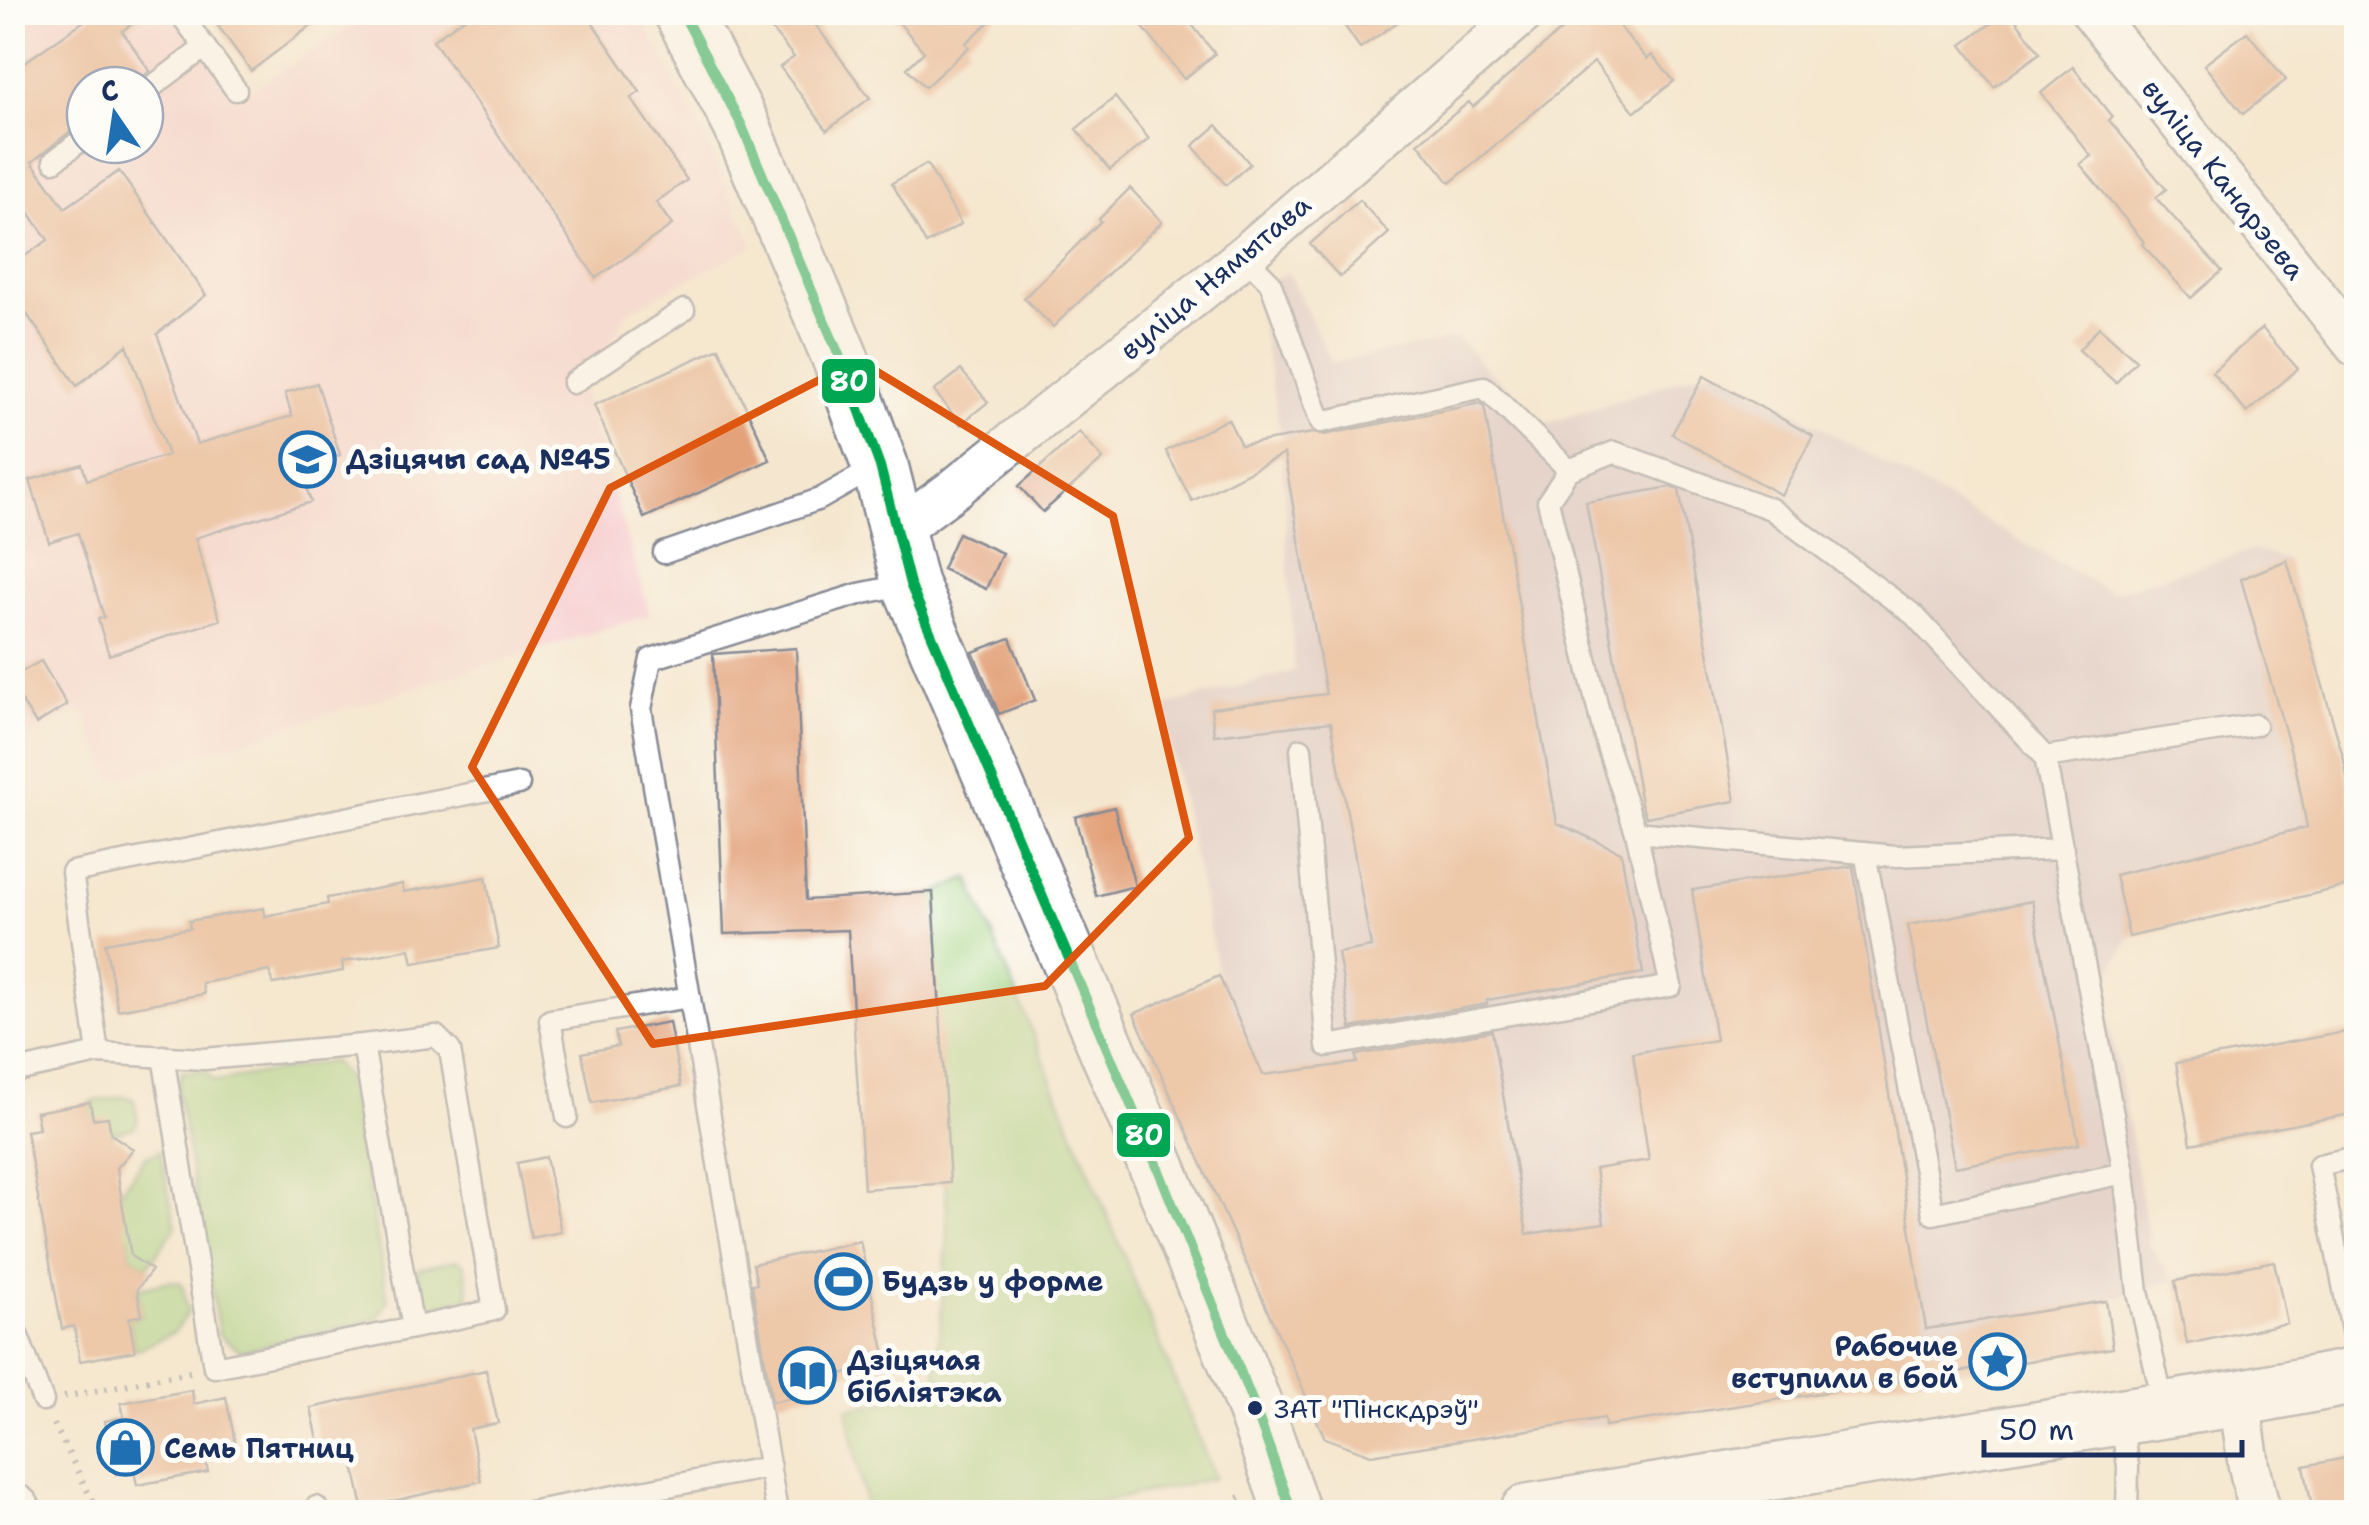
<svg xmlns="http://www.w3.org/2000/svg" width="2369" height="1525" font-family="'Shantell Sans',sans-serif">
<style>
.built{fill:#f7cfd0;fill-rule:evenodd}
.industrial{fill:#d2bdc5}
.green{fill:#a0d180;stroke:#5e806f;stroke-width:2.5}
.building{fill:#e3a27a}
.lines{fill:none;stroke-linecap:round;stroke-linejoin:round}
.lane-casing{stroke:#888b96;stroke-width:25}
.street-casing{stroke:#888b96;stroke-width:45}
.secondary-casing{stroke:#888b96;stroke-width:60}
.primary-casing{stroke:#888b96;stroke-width:60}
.path{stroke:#888b96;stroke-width:6;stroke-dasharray:2.5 8;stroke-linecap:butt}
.lane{stroke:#fff;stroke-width:20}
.street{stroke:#fff;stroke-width:40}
.secondary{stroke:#fff;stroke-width:55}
.primary{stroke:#fff;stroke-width:55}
.bus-1-casing{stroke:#fdfcf7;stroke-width:18}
.bus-1{stroke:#00a651;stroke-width:10}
.marked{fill:none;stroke:#de5710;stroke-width:8;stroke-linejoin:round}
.bus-dot{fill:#1b2f5e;stroke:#fdfcf7;stroke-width:4}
.labels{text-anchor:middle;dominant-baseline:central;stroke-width:10;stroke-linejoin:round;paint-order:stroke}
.bus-label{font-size:26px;fill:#1b2f5e;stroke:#fdfcf7;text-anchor:start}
.street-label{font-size:28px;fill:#1b2f5e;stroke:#fdfcf7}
.poi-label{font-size:28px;font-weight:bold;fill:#1b2f5e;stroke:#fdfcf7;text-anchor:start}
.line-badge{stroke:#fdfcf7;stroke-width:4}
.badge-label{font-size:28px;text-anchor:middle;font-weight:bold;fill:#fff}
</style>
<rect width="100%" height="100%" fill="#fdfcf7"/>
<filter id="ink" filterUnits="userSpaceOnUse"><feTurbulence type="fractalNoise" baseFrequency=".01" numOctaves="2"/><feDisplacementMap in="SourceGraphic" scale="20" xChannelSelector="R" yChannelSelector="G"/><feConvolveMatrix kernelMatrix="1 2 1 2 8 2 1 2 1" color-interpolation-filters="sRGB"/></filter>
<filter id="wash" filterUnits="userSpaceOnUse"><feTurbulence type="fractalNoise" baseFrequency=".0048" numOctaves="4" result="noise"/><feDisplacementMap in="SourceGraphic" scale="40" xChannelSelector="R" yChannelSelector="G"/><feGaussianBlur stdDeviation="2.25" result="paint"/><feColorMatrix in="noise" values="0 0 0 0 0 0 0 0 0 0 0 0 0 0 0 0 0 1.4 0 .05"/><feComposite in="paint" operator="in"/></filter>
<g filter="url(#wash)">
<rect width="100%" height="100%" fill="#f5e7cf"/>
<path class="built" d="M13 13H194L248 92 372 13H640L710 149 753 245 628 312 583 394 650 615 113 781 81 709 13 744ZM85 85H145V145H85Z"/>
<path class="industrial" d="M1288 272 1332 363 1456 338 1544 425 1716 367 2110 592 2254 550 2287 560 2344 760 2356 827V884L2130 937 2103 988 2151 1249 2175 1281 2106 1301 2113 1348 1605 1426 1556 1425 1371 1455 1325 1438 1133 1014 1219 976 1162 707 1294 671 1281 438 1255 289Z"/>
<path class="green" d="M969 878 1215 1478 1108 1501 935 1512H867L847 1409 935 1390 948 1231 928 896Z
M332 1061 349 1080 388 1300 377 1319 241 1351 219 1335 177 1087 182 1072 205 1071 215 1082Z
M125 1096 134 1100 138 1121 134 1128 111 1134 93 1119 90 1102Z
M160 1151 176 1227 147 1267 131 1256 128 1238 107 1192 121 1190 146 1156Z
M457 1260 464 1264 469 1291 467 1298 432 1308 423 1304 417 1273 420 1268Z
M170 1281 182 1283 188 1312 174 1332 135 1351 129 1318 142 1315 137 1289Z"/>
<g id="blocks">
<path class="building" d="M97 12H148L122 31 150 71 133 85H85V123L77 126 32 162 65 208 119 171 206 295 157 334 197 444 292 416 285 393 317 383 340 455 300 468 311 502 195 538 220 620 109 655 98 619 104 617 78 533 49 542 30 480 82 464 87 480 168 455 127 345 77 386 12 293V265L48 240 12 188V71Z
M208 12H329L251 71Z
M473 12H585L640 92 631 98 687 180 656 202 672 225 596 278 433 40Z
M757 12H806L870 98 827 130 780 67 794 57Z
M890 12H1000L966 43 969 47 925 87 907 68 924 52Z
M1131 12H1182L1215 54 1184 79Z
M1335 12H1412L1360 48Z
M1582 12H1607L1647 59 1652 55 1674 81 1635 112 1594 62 1450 183 1418 143 1469 102 1473 107Z
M2006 12H2010L2040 53 1994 87 1962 45Z
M2247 32 2286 80 2243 114 2204 65Z
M2073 67 2112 117 2109 120 2166 189 2156 198 2222 271 2191 298 2142 244 2144 242 2080 164 2091 156 2041 93Z
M1115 97 1149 139 1110 170 1076 129Z
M1217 125 1250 164 1226 185 1193 146Z
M927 164 961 224 926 244 892 183Z
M1130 188 1162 222 1053 327 1024 298 1101 221 1099 219Z
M1359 200 1389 233 1340 277 1310 244Z
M2099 327 2136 360 2116 383 2079 350Z
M2262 328 2298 369 2247 413 2212 372Z
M719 348 770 460 644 518 594 405Z
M961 370 988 402 961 424 934 391Z
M1704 376 1813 436 1781 495 1672 434Z
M1481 403 1484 406 1557 823 1621 852 1643 973 1487 1000V1004L1351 1028 1338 953 1371 947 1331 722 1214 735 1211 708 1326 694 1284 454 1192 501 1166 451 1228 419 1241 445 1312 433 1324 435Z
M1079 432 1103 459 1043 512 1019 486Z
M1670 487 1679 490 1735 801 1646 817 1641 803 1586 502Z
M958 533 1002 553 986 589 942 569Z
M2287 560 2344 760 2356 827V884L2129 937 2115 875 2307 827 2296 769 2241 579Z
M1010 638 1035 700 999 714 973 652Z
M796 648 806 900 933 892 950 1183 864 1189 848 930 724 934 713 654Z
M41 661 67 705 36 724 12 686V677Z
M1114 807 1135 886 1096 896 1075 817Z
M1853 866 1926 1329 2106 1301 2113 1348 1605 1426 1604 1418 1371 1455 1325 1438 1134 1014 1219 976 1263 1075 1357 1063 1356 1055 1492 1031 1527 1234 1604 1223 1595 1169 1649 1160 1633 1053 1716 1040 1692 890Z
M486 877 499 948 413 963 410 949 342 962 343 971 273 984 270 971 202 983 204 994 118 1010 105 943 190 928 189 921 264 908 265 916 328 904 327 898 402 884 404 892Z
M2032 901 2079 1144 1955 1167 1908 925Z
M669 1022 681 1086 592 1103 582 1053 618 1046 615 1032Z
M2356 1030V1074L2352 1075 2356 1113 2191 1144 2176 1063Z
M90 1102 93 1119 108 1117 111 1134 133 1149 117 1168 120 1190 131 1256 152 1270 137 1289 142 1315 129 1318 135 1351 80 1361 74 1326 62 1329 26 1131 39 1129 36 1112Z
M546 1157 561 1232 531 1238 517 1163Z
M860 1241 887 1364 827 1377 829 1390 772 1402 752 1284H757L753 1264Z
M2274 1261 2287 1323 2187 1344 2175 1281Z
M486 1370 498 1423 470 1429 481 1481 363 1508 351 1452 322 1458 311 1408Z
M192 1390 194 1404 226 1397 237 1452 205 1458 208 1472 137 1485 134 1471 116 1474 105 1421 124 1417 121 1403Z
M2356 1456V1512H2313L2304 1466Z"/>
</g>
</g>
<g filter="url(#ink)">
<use href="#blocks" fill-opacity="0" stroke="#888b96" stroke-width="2.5"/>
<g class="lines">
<defs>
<path id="lane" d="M179 12 236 90
M145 92 205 47
M54 161 85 137
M1244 256 1270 282 1321 422 1484 387 1569 470
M573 383 684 310
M664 553 820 499 878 466
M1301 749 1327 1046 1671 986 1636 832
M2045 757 2255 725
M2063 849 1895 856 1636 832 1607 746 1548 501 1569 470 1614 452 1771 509 1914 615 2045 757 2124 1173 2138 1292 2164 1407
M1865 853 1933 1214 2124 1173
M363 1045 436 1036 450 1050 494 1310 413 1328
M98 1053 72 872 519 784
M12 1072 98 1053 204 1059 363 1045 413 1328 214 1367 163 1056
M567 1117 550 1020 690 997
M2356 1157 2319 1165 2356 1350
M12 1321 43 1401
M2120 1418 2128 1466 2127 1512
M316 1507 318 1512
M529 1512 770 1467
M777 1512 641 709 651 659 859 594 907 584"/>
<path id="street" d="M2092 12 2356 346
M897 531 954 489 1244 256 1525 12
M2239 1398 2249 1466 2260 1512"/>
<path id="secondary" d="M682 12 741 124 839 355 880 466 910 584 1159 1171 1255 1408 1292 1512
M12 1512H13"/>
<path id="primary" d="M1528 1512 1840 1461 2239 1398 2356 1376"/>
</defs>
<use href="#lane" class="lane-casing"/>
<use href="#street" class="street-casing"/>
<use href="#secondary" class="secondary-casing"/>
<use href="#primary" class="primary-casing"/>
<path class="path" d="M64 1397 190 1372
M54 1424 98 1512
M1210 1512 1241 1497"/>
<use href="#lane" class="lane"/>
<use href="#street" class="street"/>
<use href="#secondary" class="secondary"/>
<use href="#primary" class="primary"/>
<defs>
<path id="bus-1" d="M682 12 741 124 839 355 880 466 910 584 1159 1171 1255 1408 1292 1512"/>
</defs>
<use href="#bus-1" class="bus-1-casing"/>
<use href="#bus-1" class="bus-1"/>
</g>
</g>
<path d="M0 0H2369V1525H0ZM858 360 1113 516 1189 838 1045 986 653 1044 472 767 610 488Z" fill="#f5e7cf" fill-opacity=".55" fill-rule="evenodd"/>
<path class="marked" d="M858 360 1113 516 1189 838 1045 986 653 1044 472 767 610 488Z"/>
<defs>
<symbol id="school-ring" viewBox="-11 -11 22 22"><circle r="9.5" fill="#fdfcf7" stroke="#1f6fb2" stroke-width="1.5"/><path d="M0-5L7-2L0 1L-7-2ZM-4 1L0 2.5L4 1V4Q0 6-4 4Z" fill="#1f6fb2"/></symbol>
<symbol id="stadium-ring" viewBox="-11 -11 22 22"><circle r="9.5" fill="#fdfcf7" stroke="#1f6fb2" stroke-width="1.5"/><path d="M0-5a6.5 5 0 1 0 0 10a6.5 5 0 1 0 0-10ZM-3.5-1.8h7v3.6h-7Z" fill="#1f6fb2"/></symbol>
<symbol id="sight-ring" viewBox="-11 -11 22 22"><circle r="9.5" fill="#fdfcf7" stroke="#1f6fb2" stroke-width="1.5"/><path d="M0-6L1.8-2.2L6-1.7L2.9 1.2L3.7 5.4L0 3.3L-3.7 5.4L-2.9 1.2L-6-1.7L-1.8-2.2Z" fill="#1f6fb2"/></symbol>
<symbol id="library-ring" viewBox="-11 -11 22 22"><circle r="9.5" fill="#fdfcf7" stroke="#1f6fb2" stroke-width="1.5"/><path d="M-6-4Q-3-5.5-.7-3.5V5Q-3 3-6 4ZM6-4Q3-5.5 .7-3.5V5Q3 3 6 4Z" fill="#1f6fb2"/></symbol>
<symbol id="shop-ring" viewBox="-11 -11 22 22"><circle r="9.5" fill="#fdfcf7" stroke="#1f6fb2" stroke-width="1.5"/><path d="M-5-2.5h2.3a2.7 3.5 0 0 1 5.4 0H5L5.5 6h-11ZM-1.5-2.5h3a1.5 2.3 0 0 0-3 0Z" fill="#1f6fb2"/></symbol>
</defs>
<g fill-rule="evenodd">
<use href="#school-ring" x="276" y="428" width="63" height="63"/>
<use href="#stadium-ring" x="812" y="1250" width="63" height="63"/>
<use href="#sight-ring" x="1966" y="1330" width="63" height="63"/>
<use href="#library-ring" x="776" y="1344" width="63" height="63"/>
<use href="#shop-ring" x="94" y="1416" width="63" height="63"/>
</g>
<circle class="bus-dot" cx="1255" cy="1408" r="9"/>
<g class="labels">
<g class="bus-label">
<text x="1274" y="1408">ЗАТ "Пінскдрэў"</text>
</g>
<g class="street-label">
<text transform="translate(2224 179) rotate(52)">вуліца Канарэева</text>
<text transform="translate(1215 277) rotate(-40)">вуліца Нямытава</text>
</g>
<g class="poi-label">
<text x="346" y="459">Дзіцячы сад №45</text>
<text x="882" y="1281">Будзь у форме</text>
<text x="1958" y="1346" text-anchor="end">Рабочие<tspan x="1958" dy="32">вступили в бой</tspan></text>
<text x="847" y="1360">Дзіцячая<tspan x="847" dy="32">бібліятэка</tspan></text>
<text x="164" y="1448">Семь Пятниц</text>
</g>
</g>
<g class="line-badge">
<rect x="820" y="357" width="57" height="48" rx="10" fill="#00a651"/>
<rect x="1115" y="1111" width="57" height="48" rx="10" fill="#00a651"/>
</g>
<g class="badge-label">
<text x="849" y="391">80</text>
<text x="1144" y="1145">80</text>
</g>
<rect width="2369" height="1525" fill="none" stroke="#fdfcf7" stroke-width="50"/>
<g transform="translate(115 115) rotate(347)"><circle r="48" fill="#fdfcf7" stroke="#a3aaba" stroke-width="2.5"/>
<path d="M0-8L18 38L0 25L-18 38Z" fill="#1f6fb2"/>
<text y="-15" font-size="28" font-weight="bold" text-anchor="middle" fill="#1b2f5e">С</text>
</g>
<path d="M1984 1440v15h258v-15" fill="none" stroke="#1b2f5e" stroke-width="5"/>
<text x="1999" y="1440" font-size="30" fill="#1b2f5e" stroke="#fdfcf7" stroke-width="8" paint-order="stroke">50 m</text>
</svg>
